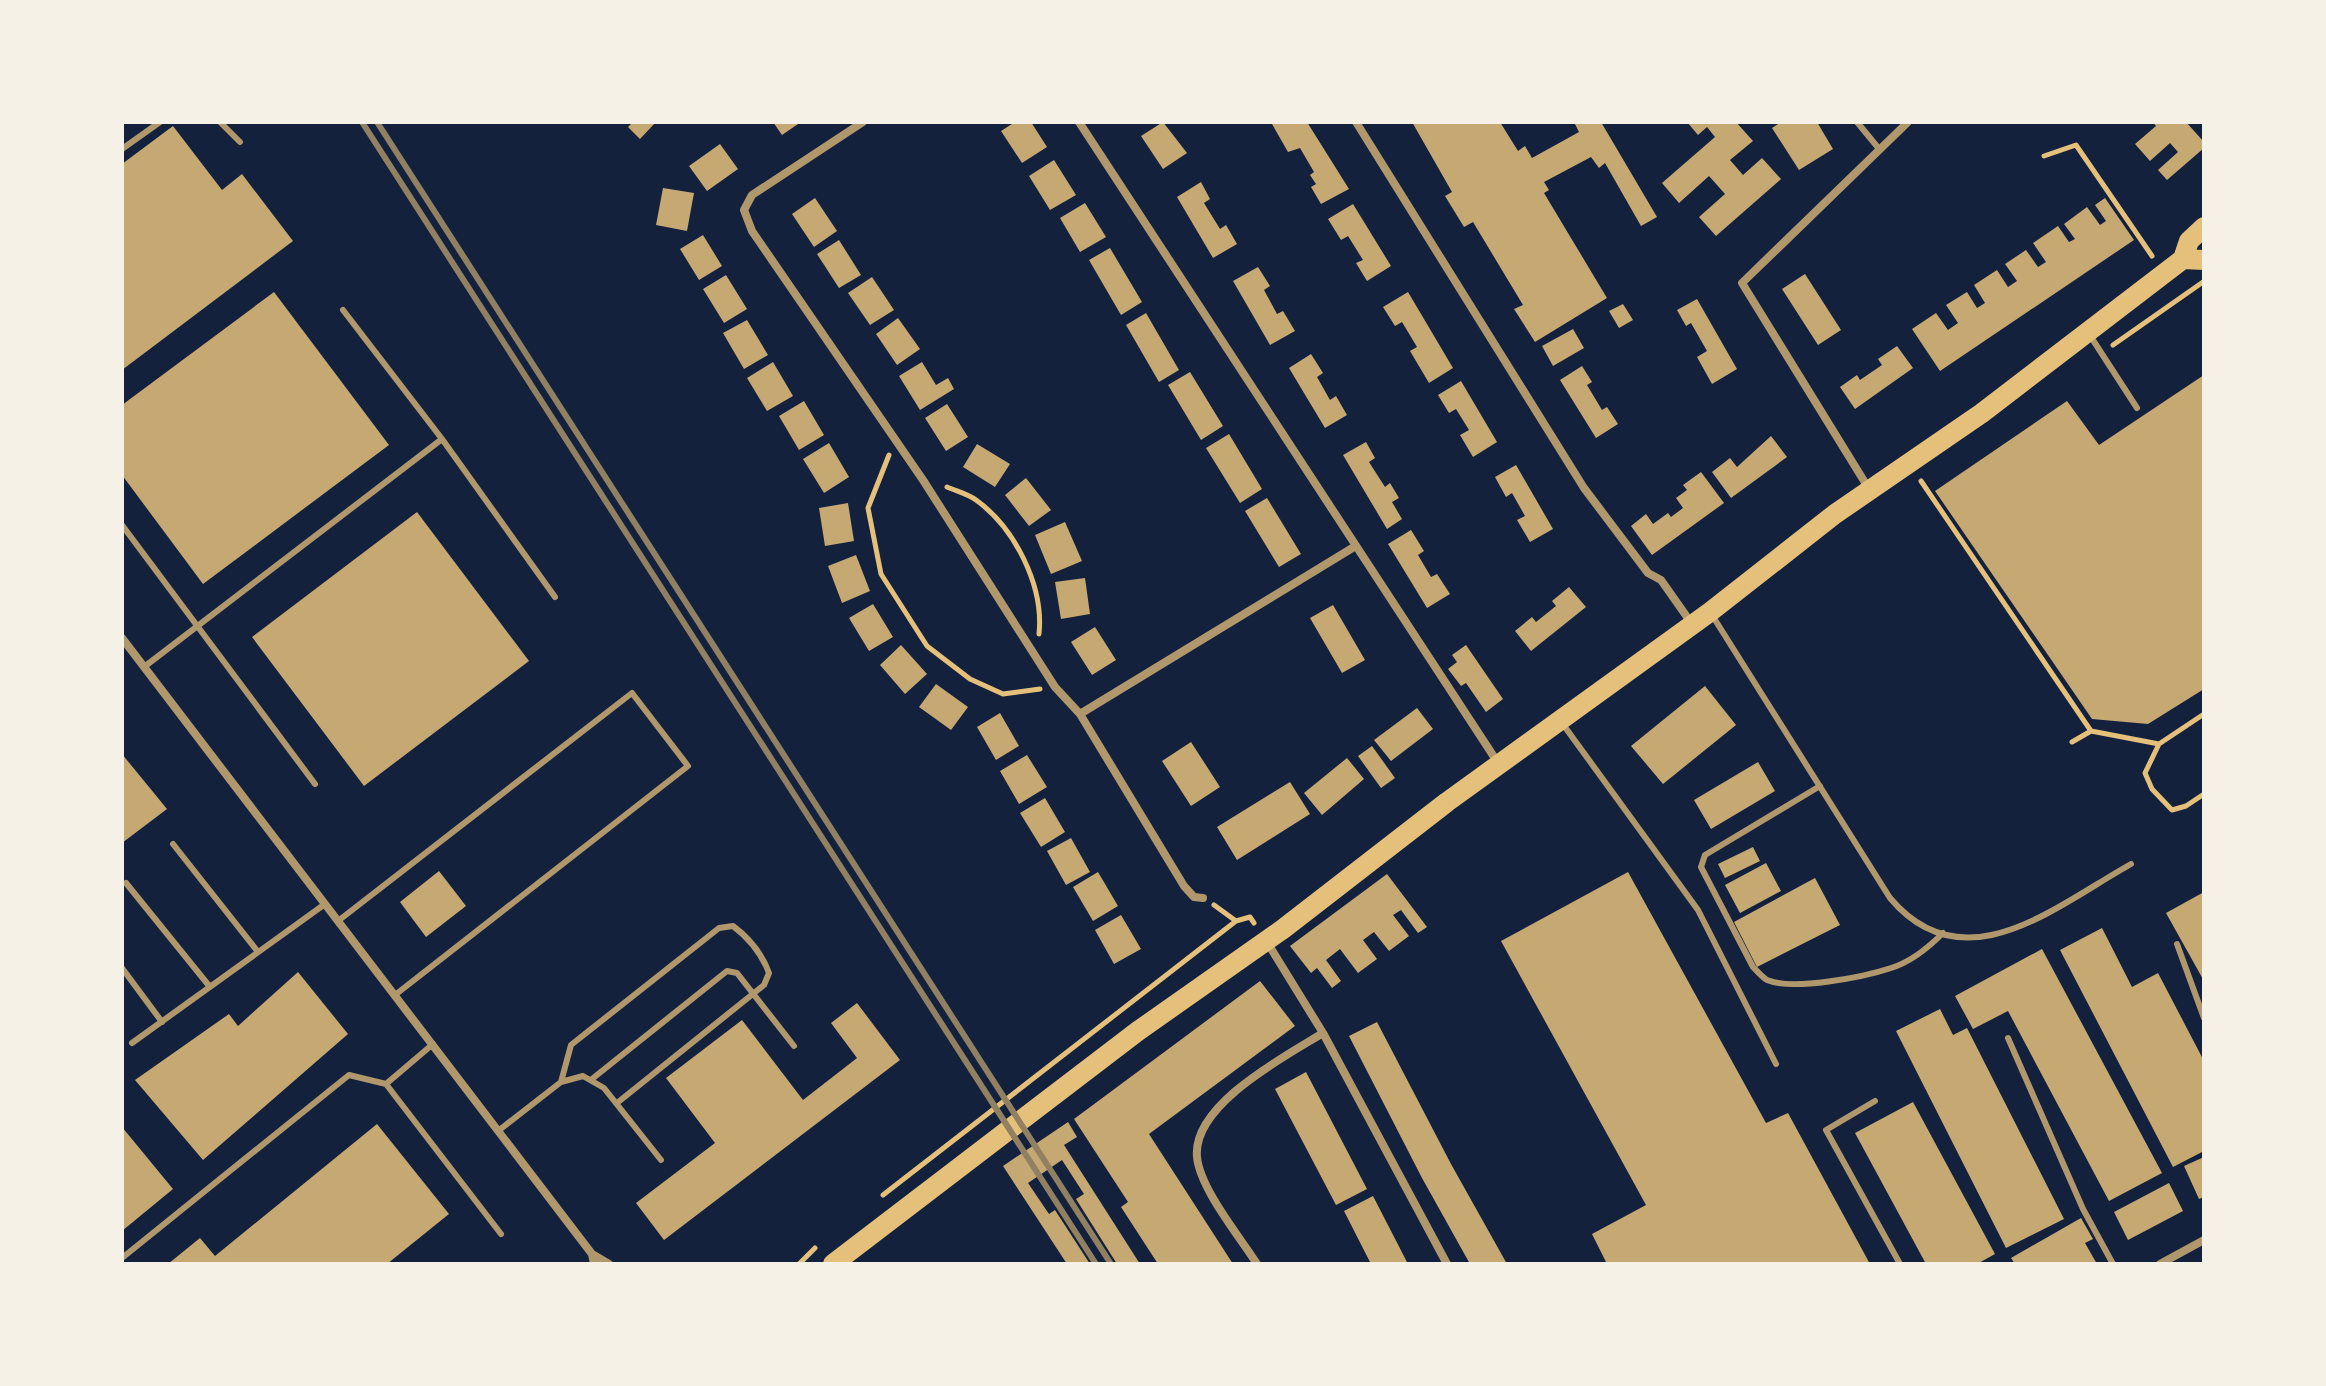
<svg xmlns="http://www.w3.org/2000/svg" width="2326" height="1386" font-family="'IBM Plex Sans',sans-serif">
<style>
.building{fill:#c6a872}
.lines{fill:none;stroke-linecap:round;stroke-linejoin:round}
.path{stroke:#e5c07b;stroke-width:5}
.service{stroke:#b1986c;stroke-width:6}
.minor{stroke:#b1986c;stroke-width:8}
.primary{stroke:#e5c07b;stroke-width:20}
.rail{stroke:#918062;stroke-width:6}
</style>
<rect width="100%" height="100%" fill="#14213d"/>
<path class="building" d="M633 122H656L640 139 628 127Z
M773 122H801L782 135Z
M1015 122H1031L1047 147 1022 163 1001 131Z
M1163 122 1187 153 1163 169 1141 136Z
M1276 122H1307L1349 189 1321 204 1311 187 1316 184 1310 175 1314 172 1300 148 1288 152 1272 124Z
M1412 122H1500L1518 151 1525 146 1532 158 1579 132 1574 122H1601L1657 217 1641 226 1605 163 1599 168 1591 157 1544 182 1549 190 1544 193 1607 298 1535 342 1514 309 1523 305 1473 222 1464 227 1445 196 1452 192Z
M1687 122H1736L1753 141 1730 160 1743 175 1762 158 1781 179 1716 236 1699 217 1725 194 1709 176 1679 203 1662 183 1715 137 1707 127 1698 135Z
M1781 122H1817L1833 149 1799 170 1772 128Z
M2153 122H2186L2204 142V148L2167 180 2158 170 2178 152 2170 143 2150 161 2135 144 2156 126Z
M173 126 222 190 242 174 293 241 122 370V164Z
M720 144 738 169 707 191 689 166Z
M1054 160 1076 195 1050 210 1029 176Z
M1201 182 1210 199 1204 203 1220 229 1226 225 1237 244 1213 258 1177 197Z
M663 188 694 193 687 231 656 225Z
M815 198 837 231 814 247 792 214Z
M2105 198 2134 240 1940 371 1912 329 1936 313 1948 330 1958 323 1946 305 1967 292 1977 308 1985 303 1974 285 1997 270 2008 287 2017 281 2005 264 2026 250 2038 267 2046 262 2033 243 2058 226 2069 242 2075 239 2064 224 2087 207 2100 225 2106 221 2095 205Z
M1085 203 1106 237 1080 252 1060 218Z
M1353 204 1391 266 1367 281 1356 263 1363 260 1348 236 1341 240 1328 219Z
M703 235 722 266 699 280 680 249Z
M839 240 861 275 839 288 817 254Z
M1110 248 1142 302 1121 315 1089 260Z
M1258 267 1270 286 1264 290 1277 314 1283 311 1295 331 1270 345 1233 281Z
M1805 274 1841 330 1818 345 1782 289Z
M726 275 747 309 724 323 703 289Z
M872 277 894 310 870 325 848 293Z
M274 292 389 445 203 584 122 475V405Z
M1408 292 1453 368 1429 383 1410 351 1417 347 1402 322 1395 326 1383 307Z
M1697 299 1737 369 1712 384 1697 357 1707 351 1691 323 1686 326 1677 310Z
M1623 304 1633 320 1619 328 1609 311Z
M1146 313 1179 370 1159 382 1126 325Z
M898 318 920 349 897 365 876 334Z
M747 320 768 355 744 369 723 333Z
M1573 329 1584 348 1553 366 1542 346Z
M1897 346 1913 368 1855 409 1840 387 1857 375 1860 380 1882 365 1878 359Z
M1311 354 1323 373 1317 377 1330 400 1336 396 1347 415 1325 428 1289 368Z
M773 362 793 396 767 411 747 378Z
M922 362 936 385 948 378 954 389 920 410 899 376Z
M1582 366 1592 382 1587 385 1602 410 1607 407 1618 424 1596 438 1560 380Z
M1190 372 1223 426 1201 440 1168 385Z
M2204 375V689L2148 724 2092 719 1935 491 2067 401 2099 445Z
M1461 381 1497 442 1473 457 1460 435 1469 430 1456 409 1449 413 1438 395Z
M804 401 824 435 799 450 779 416Z
M947 404 968 437 946 451 925 418Z
M1229 434 1262 489 1240 503 1206 448Z
M1771 436 1787 457 1731 498 1712 472 1730 458 1737 467Z
M1366 442 1375 458 1369 462 1385 487 1390 483 1399 498 1392 502 1402 519 1387 529 1343 455Z
M829 443 849 477 824 493 803 459Z
M977 444 1010 464 995 487 963 467Z
M1516 465 1553 529 1530 542 1517 520 1525 516 1512 493 1506 497 1495 477Z
M1701 472 1724 503 1652 555 1631 526 1646 514 1653 524 1668 513 1671 517 1683 508 1676 498 1687 490 1683 485Z
M1026 478 1051 510 1029 526 1005 495Z
M1267 498 1301 554 1279 567 1245 511Z
M848 503 854 541 825 546 819 508Z
M417 512 529 661 364 786 252 637Z
M1065 522 1082 561 1051 574 1035 535Z
M1411 530 1424 551 1418 555 1431 577 1437 574 1450 594 1427 608 1388 544Z
M856 555 870 591 842 603 828 566Z
M1085 578 1090 614 1061 619 1055 582Z
M1569 587 1586 607 1531 651 1515 631 1532 617 1536 622 1556 606 1552 601Z
M873 604 893 637 869 651 849 618Z
M1333 605 1365 660 1342 673 1310 618Z
M1095 627 1116 660 1092 675 1071 642Z
M901 645 927 674 905 694 880 665Z
M1466 645 1503 699 1486 712 1466 683 1461 686 1448 669 1457 662 1452 655Z
M936 684 968 707 951 730 919 707Z
M1705 686 1736 725 1663 784 1631 746Z
M1417 708 1433 729 1391 761 1374 740Z
M1000 713 1019 746 996 760 977 727Z
M1191 742 1220 787 1191 806 1162 761Z
M1372 746 1395 778 1381 788 1358 756Z
M122 754 167 809 122 843Z
M1027 755 1047 787 1019 804 1000 771Z
M1347 758 1364 779 1322 815 1304 793Z
M1758 762 1775 791 1711 829 1694 800Z
M1290 782 1310 814 1237 860 1217 827Z
M1045 798 1065 832 1041 847 1020 813Z
M1071 838 1090 872 1066 885 1047 851Z
M1753 847 1760 861 1725 878 1718 864Z
M1766 863 1781 891 1740 913 1725 885Z
M439 871 466 906 426 937 400 902Z
M1098 872 1118 906 1093 921 1073 887Z
M1628 872 1766 1123 1788 1113 1870 1264H1607L1592 1234 1646 1205 1501 941Z
M1387 874 1427 927 1418 933 1401 910 1393 915 1409 936 1389 951 1374 932 1363 940 1377 959 1358 973 1340 949 1326 960 1341 981 1332 988 1317 968 1311 973 1290 946Z
M1815 878 1840 925 1757 967 1734 922Z
M2204 892V981L2166 913Z
M1121 915 1141 949 1114 964 1095 930Z
M2102 928 2132 987 2158 973 2204 1061V1151L2173 1167 2060 950Z
M2042 949 2162 1173 2109 1201 2008 1011 1973 1029 1955 996Z
M298 972 348 1034 203 1160 135 1080 229 1014 238 1026Z
M1260 981 1295 1026 1149 1134 1233 1264H1158L1121 1207 1128 1202 1074 1119Z
M857 1003 900 1060 664 1240 636 1203 715 1143 666 1078 742 1020 803 1100 857 1058 831 1023Z
M1940 1009 1953 1035 1967 1028 2064 1219 2006 1248 1896 1031Z
M1377 1022 1451 1164 1507 1264H1470L1422 1178 1349 1036Z
M1306 1072 1367 1189 1336 1205 1275 1089Z
M1913 1102 1995 1254 1977 1264H1926L1855 1133Z
M1068 1122 1077 1137 1064 1145 1140 1264H1117L1076 1199 1084 1194 1062 1160 1028 1183 1049 1214 1055 1210 1090 1264H1067L1003 1166Z
M377 1124 449 1214 387 1264H168L200 1238 215 1256Z
M122 1127 173 1189 122 1231Z
M2204 1157V1197L2199 1199 2184 1166Z
M2169 1183 2183 1211 2128 1240 2114 1212Z
M1373 1196 1408 1264H1371L1344 1211Z
M2081 1218 2093 1239 2085 1243 2097 1264H2015L2011 1258Z"/>
<g class="lines">
<path class="path" d="M2044 156 2076 145 2152 256
M2113 345 2203 282
M889 455 868 508 881 574 927 646 970 679 1003 694 1040 689
M1921 481 2091 731 2159 744
M947 487C956 491 968 494 976 500 1015 528 1044 586 1039 634
M2204 714 2159 744 2145 773 2152 789 2172 810 2186 806 2204 794
M2072 742 2091 731
M1214 905 1236 921
M883 1195 1236 921 1250 917 1254 923
M799 1264 815 1248"/>
<path class="service" d="M220 122 240 142
M1857 122 1880 150
M122 149 160 122
M343 310 442 439
M2091 337 2137 408
M122 525 315 784
M1712 615 1890 898C1964 986 2056 906 2131 864
M144 667 442 439 555 597
M1562 723 1698 910 1776 1064
M1820 786 1705 855 1701 867 1753 967C1757 971 1762 977 1767 980 1793 991 1864 977 1891 968 1911 962 1928 948 1943 933
M173 844 258 952
M126 883 210 987
M338 921 632 693 688 766 395 995
M2177 944 2204 1018
M122 968 162 1022
M2008 1038 2083 1209 2113 1264
M132 1043 325 904
M592 1079 727 971 737 973 794 1046
M561 1082 571 1045 719 928 733 926C749 938 762 954 769 973L764 985 617 1103
M386 1084 501 1234
M1875 1101 1826 1130 1900 1264
M498 1131 561 1082 583 1076 604 1088 661 1160
M122 1258 349 1075 386 1084 433 1044"/>
<path class="minor" d="M863 122 752 195 744 210 752 231 923 480 1055 687 1080 714 1184 886 1194 897 1203 898
M1079 122 1498 763
M1356 122 1584 488 1648 573 1661 580 1692 624
M1869 489 1742 283 1907 123
M122 638 592 1254 594 1264
M1080 714 1354 547
M1267 942 1323 1033 1447 1264
M592 1254 609 1264
M1257 1264C1240 1237 1200 1189 1197 1157 1192 1105 1284 1057 1323 1033
M2160 1264 2204 1240"/>
<path class="primary" d="M2183 259 2204 260
M833 1264 1138 1031 1283 929 1447 802 1710 612 1835 514 1982 413 2183 259 2189 241 2204 227"/>
<path class="rail" d="M362 122 1096 1264
M377 122 1111 1264"/>
</g>
<rect width="2326" height="1386" fill="none" stroke="#f6f1e7" stroke-width="248"/>
</svg>
